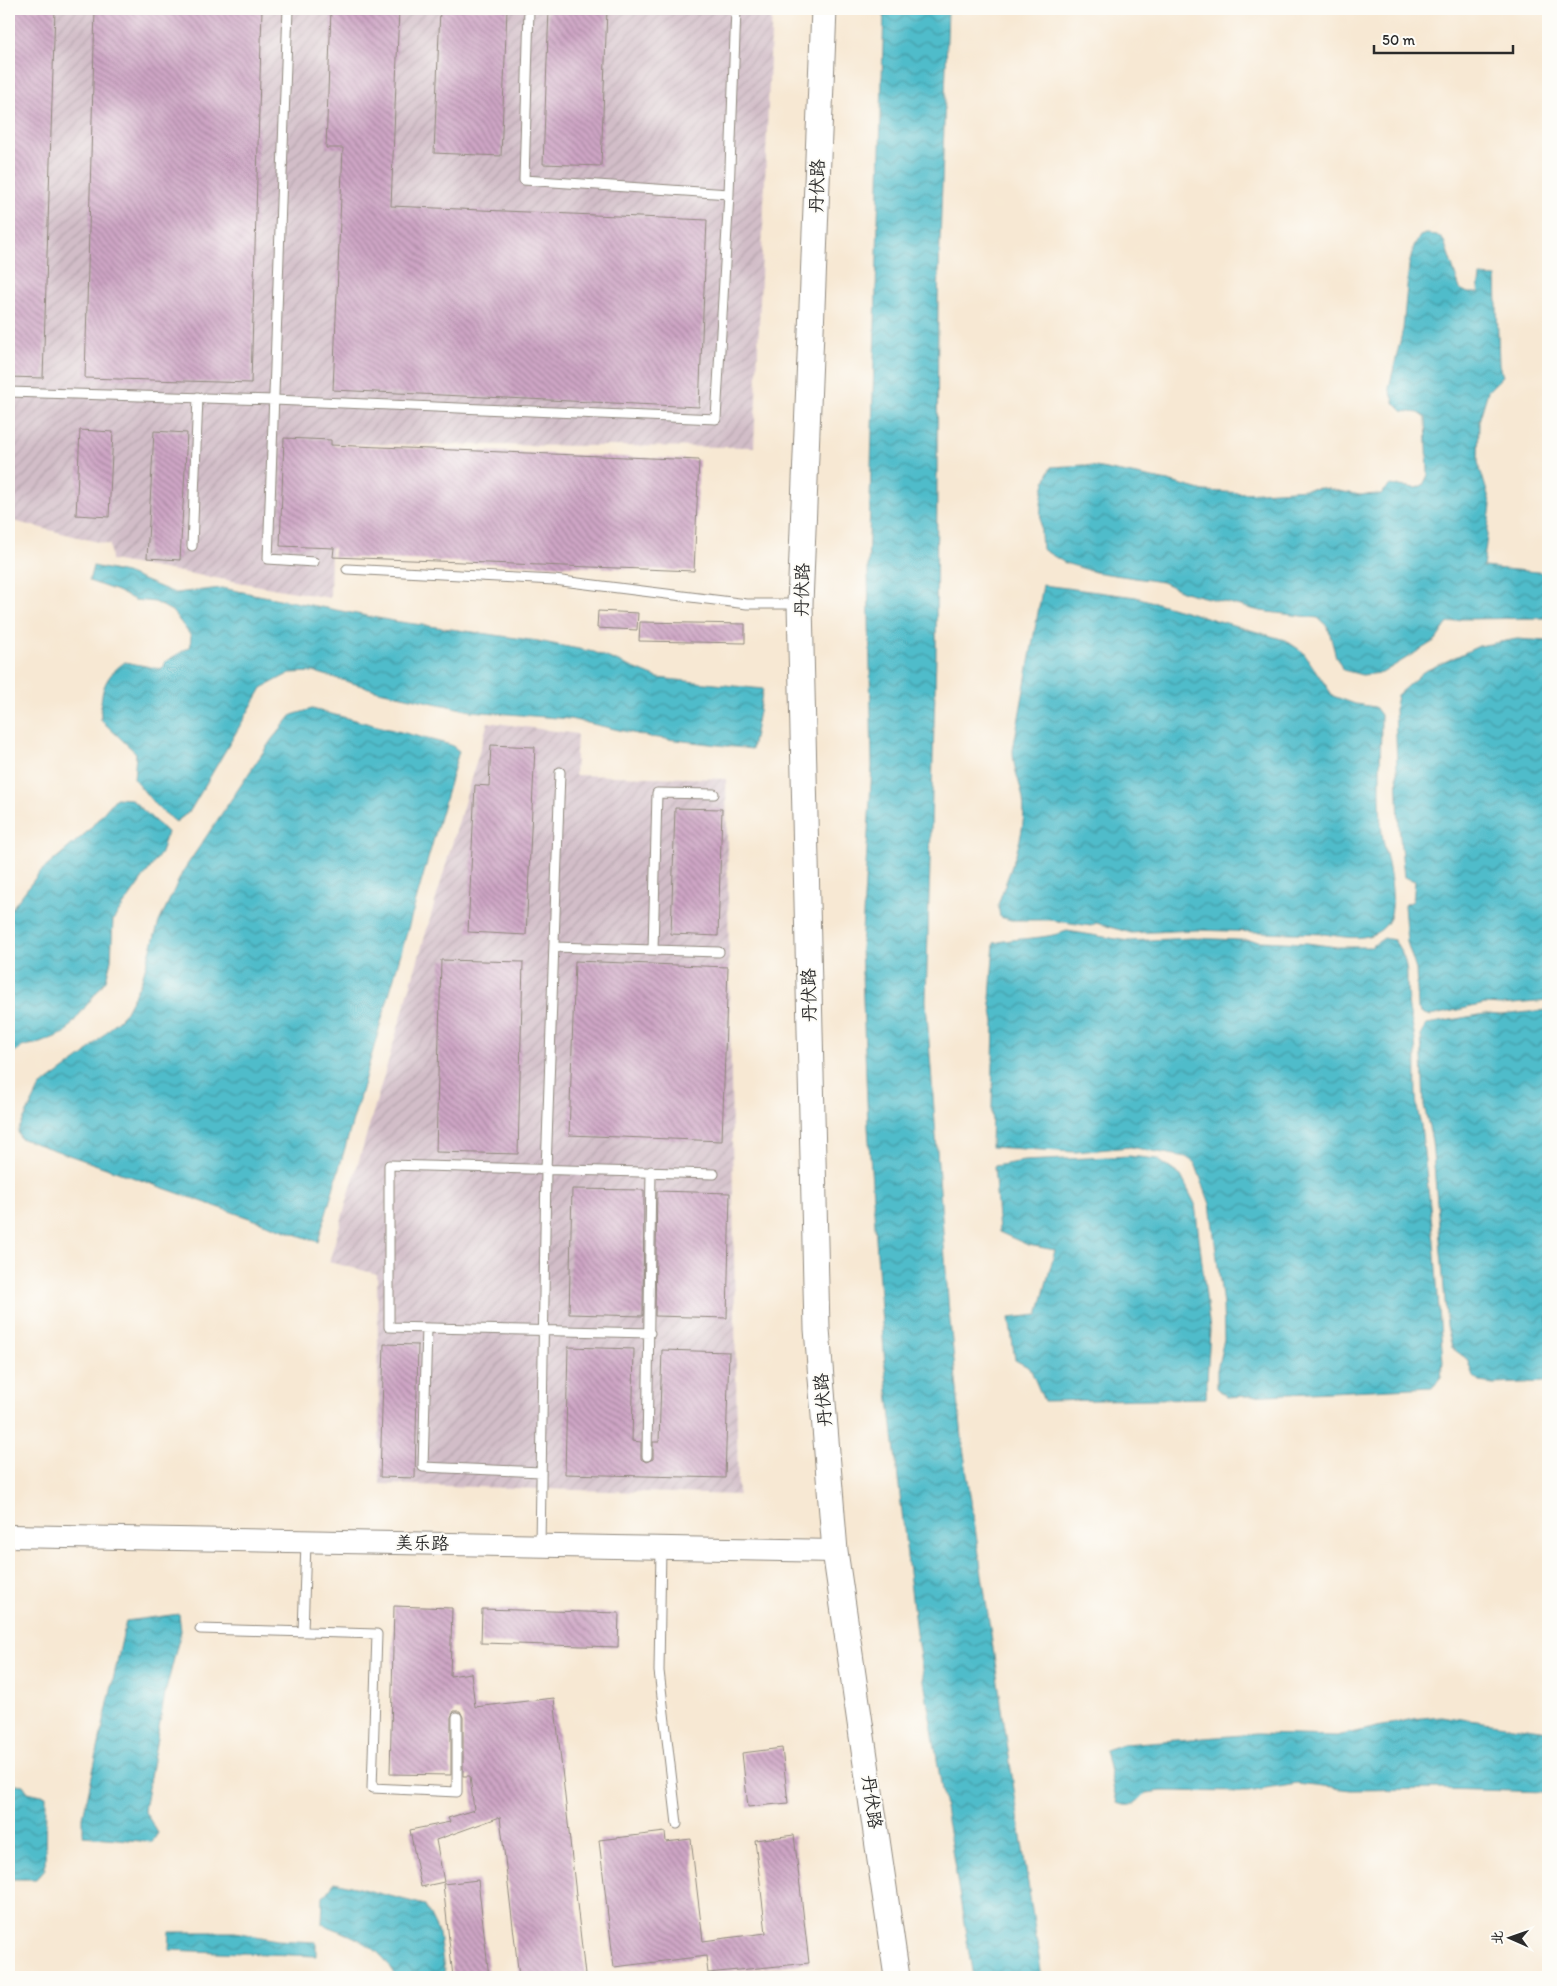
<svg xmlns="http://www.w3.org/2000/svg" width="1557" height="1986" font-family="Itim,'LXGW WenKai TC',sans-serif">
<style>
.industrial{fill:url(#industrial-furrows)}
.water{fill:url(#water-waves);stroke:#3e747a}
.building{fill:url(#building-back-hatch)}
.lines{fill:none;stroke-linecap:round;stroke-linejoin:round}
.service-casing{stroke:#918a7f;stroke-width:11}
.tertiary-casing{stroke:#918a7f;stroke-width:24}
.secondary-casing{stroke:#918a7f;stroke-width:27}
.service{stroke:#fff;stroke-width:9}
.tertiary{stroke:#fff;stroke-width:22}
.secondary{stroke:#fff;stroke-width:25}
.labels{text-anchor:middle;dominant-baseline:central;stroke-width:4;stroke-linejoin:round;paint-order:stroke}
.street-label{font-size:18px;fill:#2b2b2b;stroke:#fdfcf7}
</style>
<defs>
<pattern id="industrial-furrows" width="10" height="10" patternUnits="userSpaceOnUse" patternTransform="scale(1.25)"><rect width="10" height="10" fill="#d2bdc8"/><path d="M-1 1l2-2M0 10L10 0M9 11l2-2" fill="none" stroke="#b4a3ac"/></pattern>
<pattern id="water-waves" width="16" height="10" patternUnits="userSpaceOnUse" patternTransform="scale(1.25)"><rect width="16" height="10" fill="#50bcca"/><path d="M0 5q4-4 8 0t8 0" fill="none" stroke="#4399a4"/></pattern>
<pattern id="building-back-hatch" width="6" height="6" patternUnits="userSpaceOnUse" patternTransform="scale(1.25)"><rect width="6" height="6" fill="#cea5c5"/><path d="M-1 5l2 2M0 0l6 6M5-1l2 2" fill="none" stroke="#a787a0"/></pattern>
</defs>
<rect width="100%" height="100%" fill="#fdfcf7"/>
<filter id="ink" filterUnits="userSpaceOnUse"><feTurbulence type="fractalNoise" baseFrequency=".02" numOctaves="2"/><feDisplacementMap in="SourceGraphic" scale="10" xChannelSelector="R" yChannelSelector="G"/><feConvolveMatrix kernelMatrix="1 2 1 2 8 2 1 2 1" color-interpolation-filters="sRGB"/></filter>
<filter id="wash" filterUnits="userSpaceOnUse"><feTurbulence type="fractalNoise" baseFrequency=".0096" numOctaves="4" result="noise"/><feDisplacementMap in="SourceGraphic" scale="20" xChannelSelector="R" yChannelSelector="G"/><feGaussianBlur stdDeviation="1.12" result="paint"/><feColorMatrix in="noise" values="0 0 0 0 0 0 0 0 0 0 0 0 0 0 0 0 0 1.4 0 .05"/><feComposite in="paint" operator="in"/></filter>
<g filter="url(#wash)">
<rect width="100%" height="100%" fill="#f7e8d3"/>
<path class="industrial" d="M9 9H772L754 447 333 444 330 598 111 560 110 545 9 520Z
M488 722 577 734 575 775 726 779 738 1495 380 1484 377 1274 329 1262Z"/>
<path class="water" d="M884 9H948L938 300 936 655 926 1001 949 1312 963 1447 1042 1977H973L916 1633 885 1366 868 1127 861 948 872 766 868 572Z
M1426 234 1437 235 1444 241 1460 289 1468 293H1478L1480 276 1496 277 1499 365 1503 376 1488 391 1479 421 1478 462 1491 505 1483 567 1548 573V618L1461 619 1447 624 1436 640 1382 673 1362 675 1343 670 1336 657 1328 627 1318 618 1260 611 1184 592 1162 582 1095 572 1065 563 1042 549C1040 520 1038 494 1051 467L1085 465 1168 481 1204 491 1245 493 1323 488 1360 495 1381 494 1390 485 1416 488 1423 485 1428 475 1426 418 1419 413 1402 411 1395 404 1389 388 1403 329 1409 265 1414 246 1420 236Z
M93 566 126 573 175 593 222 588 393 621 538 641 594 652 658 678 763 689 752 749 650 737 570 719 471 711 379 691 315 672 290 673 262 688 190 811 176 822 157 807 134 779 136 753 101 720C100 694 102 678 125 662L161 669 166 661 190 647 191 636 172 611 155 602 135 600 117 591 89 581Z
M1043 585 1136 597 1285 640 1303 652 1333 696 1355 704 1375 707 1381 715C1381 753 1378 796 1382 833 1385 855 1402 908 1385 926 1369 943 1344 937 1324 934L1196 930 1131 933 1096 923 1091 926 1050 920H1011L1000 917 998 905C1008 873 1028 834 1023 799 1020 781 1013 770 1013 750Z
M1517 639 1548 641V1001L1501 1005 1485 1004 1430 1016 1422 1013 1418 1009 1416 970 1407 942 1404 905 1413 901 1415 881 1404 877 1399 827 1395 707 1397 695 1423 672 1479 646Z
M312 709 451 745 459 751 318 1242 20 1138 18 1131 40 1087 84 1055 125 1013 141 982 159 922 183 871 272 739 292 715Z
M116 798 131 799 167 832 161 853 113 920 111 960 106 980 65 1033 40 1043 24 1046 9 1055V912L40 872 87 832Z
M1067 931 1129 941 1192 938 1307 943 1337 947H1371L1384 938 1394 940C1412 966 1405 974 1408 1002 1409 1015 1414 1028 1415 1040 1418 1069 1412 1097 1421 1125L1434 1242 1443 1363 1441 1377 1432 1387 1227 1397 1217 1388V1370L1224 1339 1223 1305 1210 1204 1195 1163 1186 1157 1130 1147 1075 1152 991 1147 994 1022 990 998 994 943C1019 937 1043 940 1067 931Z
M1548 1010V1382L1493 1384 1480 1382 1473 1376 1467 1359 1452 1348 1447 1326 1432 1141 1424 1105 1421 1034 1427 1024 1485 1014 1501 1015Z
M1129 1156 1157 1159 1181 1176 1195 1204 1210 1330 1206 1398 1044 1401 1030 1368 1015 1360 1009 1318 1038 1315 1055 1250 1028 1245 999 1232 994 1166 1024 1161Z
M179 1614 181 1631 165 1694 144 1810 158 1833 152 1842 83 1836V1817L126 1621Z
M1441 1716 1548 1731V1792L1442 1789 1351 1790 1297 1784 1248 1792 1162 1791 1146 1793C1136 1803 1131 1809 1117 1803L1105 1750 1123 1744 1257 1734 1337 1736 1413 1719Z
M9 1783 23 1785 28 1792 46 1796 45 1869 36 1879H9Z
M335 1882 425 1905 439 1934 445 1977H395C383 1946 351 1935 322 1924L323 1897Z
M170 1932H235L277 1940 316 1942V1956L169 1950Z"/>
<g id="blocks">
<path class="building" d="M9 9H55L43 378 9 377Z
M95 9H262L251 383 85 378Z
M331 9H399L391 206 707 220 699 407 333 390 343 148H326Z
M440 9H507L501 156 434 153Z
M549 9H607L601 166 543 164Z
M80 430 113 432 109 517 76 515Z
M154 431 187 433 180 560 147 558Z
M284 438 331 440V445L699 460 694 571 333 557 334 548 280 546Z
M598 611 638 613 637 630 597 628Z
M640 622 745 624V643L639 641Z
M491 745 535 747 526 935 468 932 475 785 489 786Z
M675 808 722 809 718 936 671 934Z
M441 960 523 962 518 1154 436 1152Z
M575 961 728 967 722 1141 569 1135Z
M572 1189 644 1190 643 1316 569 1314Z
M657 1191 730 1193 727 1318 655 1316Z
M384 1344 418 1345 415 1478 380 1477Z
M568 1347 634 1349 632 1441 641 1442V1459L646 1462 653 1459V1442H659L662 1350 729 1352 725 1478 565 1474Z
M394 1606 452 1608 450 1676 471 1673 475 1707 554 1698 585 1975 519 1977 500 1817 436 1840 444 1882 421 1887 410 1830 450 1822 448 1818 474 1810 470 1776H463V1717L460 1711H454L451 1717V1775L390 1774Z
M482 1609 619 1613 618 1647 481 1643Z
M782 1748 788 1803 748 1807 742 1753Z
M665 1832 666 1842 691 1839 703 1941 766 1933 755 1840 794 1835 809 1963 708 1973 706 1956 614 1967 599 1840Z
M478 1880 489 1977H453L443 1884Z"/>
</g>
</g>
<g filter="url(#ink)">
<use href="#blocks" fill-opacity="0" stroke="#918a7f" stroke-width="1"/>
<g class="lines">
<defs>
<path id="service" d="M288 9 268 559 314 562
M529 9 524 180 729 194
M9 392 274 400 716 419 729 194 736 9
M192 546 198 397
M347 569 554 580 747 604H798
M554 947 719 952
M653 950 657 793 714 794
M427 1328 423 1467 541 1472
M650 1333 389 1327V1165L714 1174
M647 1456 651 1171
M540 1545 546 1170 560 772
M661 1548 659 1671 677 1824
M200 1629 377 1634 372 1788 457 1792V1717
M303 1632 306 1542"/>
<path id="tertiary" d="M9 1536 835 1551"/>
<path id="secondary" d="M824 9 800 604 817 1329 835 1551 897 1977"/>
</defs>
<use href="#service" class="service-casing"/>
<use href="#tertiary" class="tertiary-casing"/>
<use href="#secondary" class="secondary-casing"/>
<use href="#service" class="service"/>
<use href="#tertiary" class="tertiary"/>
<use href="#secondary" class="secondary"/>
</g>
</g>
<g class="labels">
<g class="street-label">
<text transform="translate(817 186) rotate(-88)">丹伏路</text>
<text transform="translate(802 590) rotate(-89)">丹伏路</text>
<text transform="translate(809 995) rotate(-91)">丹伏路</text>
<text transform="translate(823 1400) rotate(-95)">丹伏路</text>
<text transform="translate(422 1543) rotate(1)">美乐路</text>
<text transform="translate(872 1802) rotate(82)">丹伏路</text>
</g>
</g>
<rect width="1557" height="1986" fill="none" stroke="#fdfcf7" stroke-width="30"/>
<g transform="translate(1510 1938) rotate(272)" stroke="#fdfcf7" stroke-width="4" paint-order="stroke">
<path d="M0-4L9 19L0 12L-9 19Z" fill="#2b2b2b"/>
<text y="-8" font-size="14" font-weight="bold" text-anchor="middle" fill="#2b2b2b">北</text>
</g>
<path d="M1374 45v8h139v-8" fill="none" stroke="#2b2b2b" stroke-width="2.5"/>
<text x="1382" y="45" font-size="15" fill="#2b2b2b" stroke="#fdfcf7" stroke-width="4" paint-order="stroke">50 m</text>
</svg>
